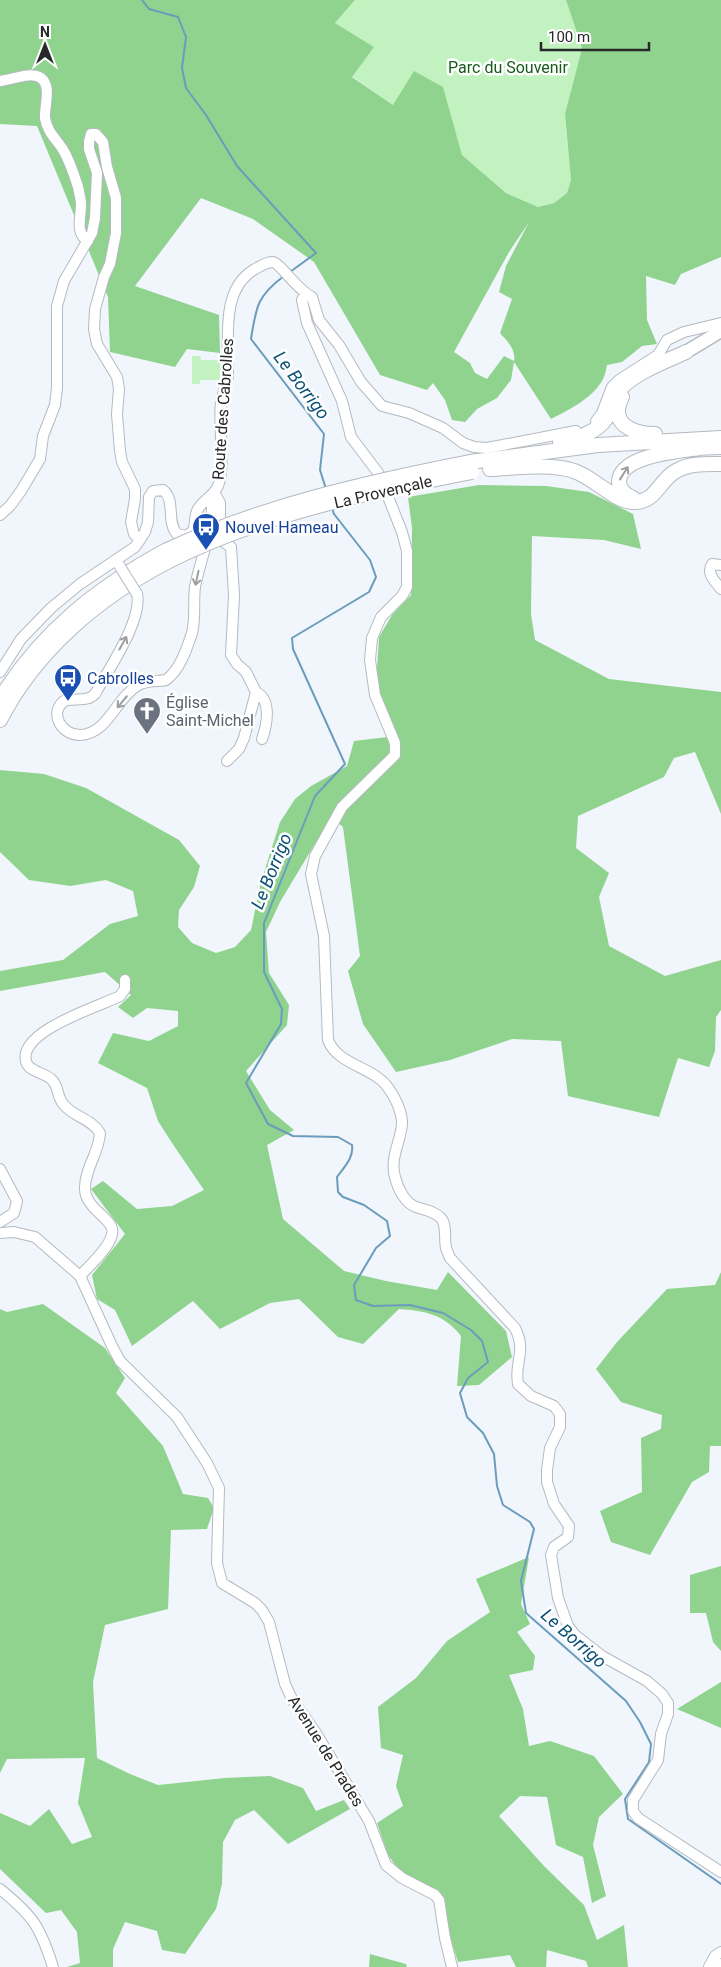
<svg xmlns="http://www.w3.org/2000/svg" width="721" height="1967" font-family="Roboto,sans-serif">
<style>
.green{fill:#c3f2c1}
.forest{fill:#90d38e;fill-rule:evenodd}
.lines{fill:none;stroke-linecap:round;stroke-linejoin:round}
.stream{stroke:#6b9cbc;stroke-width:2}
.minor-casing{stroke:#b4bac0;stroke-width:12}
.major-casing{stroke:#b4bac0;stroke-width:15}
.highway-casing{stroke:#b4bac0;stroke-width:16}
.minor{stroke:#fff;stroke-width:10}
.major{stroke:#fff;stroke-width:12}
.highway{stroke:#fff;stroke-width:14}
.minor-bridge-casing{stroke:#b4bac0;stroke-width:12;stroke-linecap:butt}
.highway-bridge-casing{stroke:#b4bac0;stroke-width:16;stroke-linecap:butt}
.minor-bridge{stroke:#fff;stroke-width:10}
.highway-bridge{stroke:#fff;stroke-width:14}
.oneway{stroke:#9d9e9f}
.labels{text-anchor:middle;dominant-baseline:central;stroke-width:5;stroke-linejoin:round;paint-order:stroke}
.park-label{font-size:16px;fill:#165a1a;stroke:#fff}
.street-label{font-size:16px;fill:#26282a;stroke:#fff}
.transit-label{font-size:16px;fill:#164399;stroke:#fff;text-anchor:start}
.worship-label{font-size:16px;fill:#5b616d;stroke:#fff;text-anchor:start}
.water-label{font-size:18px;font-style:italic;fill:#0c5277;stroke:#fff}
</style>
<rect width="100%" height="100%" fill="#f0f6fc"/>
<path class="green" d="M355 0H566L582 48 565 114 571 180 567 193 554 203 538 207 506 193 462 155 455 131 393 105 352 76 374 47 335 23Z
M192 356H200L201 360H222V380H200V384H192Z"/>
<path class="forest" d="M0 0H355L335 23 374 47 352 77 393 105 414 71 443 87 462 155 506 193 538 207 554 203 567 193 571 180 565 114 582 48 566 0H721V257L681 274 675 285 646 276 647 320 657 344 642 346 622 362 607 365C606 370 605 376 602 381 591 399 569 410 551 419L514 362 511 380 497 398 477 409 465 422 452 420 445 400 433 383 427 390 380 375 314 262 253 219 201 198 135 286 219 315 220 353 187 349 175 367 110 352 108 297 37 126 0 124ZM529 222 506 266 499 292 512 299 500 333C507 341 516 349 514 361L504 356 487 379 475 373 470 363 454 352 509 252Z
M479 485 546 486 589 492 633 514 641 549 604 540 532 536 531 614 535 640 609 679 721 692V814L695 752 674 758 664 777 578 816 576 848 609 873 599 897 609 946 665 976 721 960V1010L716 1017 715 1051 709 1067 678 1058 659 1117 568 1096 561 1041 512 1039 450 1060 396 1072 363 1024 348 971 360 956 343 827 331 817 280 902 266 932 269 973 289 1005 287 1025 246 1071 270 1110 294 1130 267 1145 283 1219 344 1271 386 1281 437 1290 448 1272 506 1331 512 1357 479 1385 457 1386 461 1336C444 1314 425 1311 399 1309L363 1344 338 1337 299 1299 270 1303 220 1329 193 1301 132 1346 115 1310 97 1299 92 1275 125 1234 91 1189 103 1181 137 1209 172 1206 204 1190 172 1143 158 1121 147 1088 98 1063 113 1033 149 1041 178 1026V1011L147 1008 133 1018 118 1007 131 995 105 972 0 991V971L63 960 110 924 138 916 133 891 106 880 70 886 29 880 0 852V770L44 774 86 788 179 840 200 866 194 887 179 910 178 927 192 943 216 953 235 947 251 930 261 882 280 822 295 799 311 786 347 766 354 741 396 736 376 685 379 637 392 615 411 595 412 528 408 497Z
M721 1272V1446H710L709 1472 692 1482 650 1555 611 1542 600 1511 642 1492 641 1438 661 1429 662 1415 621 1402 596 1369 617 1342 667 1289 715 1285Z
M43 1304 105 1348 125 1378 116 1393 163 1446 183 1494 208 1498 214 1508 207 1529 171 1530 168 1609 105 1625 93 1682 97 1758 130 1774 158 1785 225 1778 270 1776 303 1788 316 1811 344 1800 350 1809 288 1844 254 1810 235 1820 223 1842 222 1884 216 1909 185 1954 162 1950 157 1931 125 1922 113 1949V1967H67L80 1963 77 1932 61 1910 46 1913 0 1869V1813L30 1826 49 1809 72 1844 92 1837 78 1803 85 1758 7 1759 0 1773V1309L7 1312Z
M529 1557 521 1604 530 1624 517 1632 535 1656 533 1670 509 1675 523 1709 529 1746 550 1741 594 1756 623 1794 599 1817 593 1845 606 1896 592 1903 583 1857 556 1845 547 1797 520 1796 499 1816 544 1866 584 1905 597 1940 624 1925 628 1967H588L586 1961 547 1950 546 1967H516L510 1955 458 1962 448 1931 445 1899 438 1890 401 1873 388 1855 377 1823 403 1806 396 1786 403 1755 381 1748 378 1707 416 1678 447 1641 490 1612 476 1579Z
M721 1566V1651L713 1642 706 1613H690V1575Z
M721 1682V1728L677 1709Z
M370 1954 406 1964 407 1967H369Z"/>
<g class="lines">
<path class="stream" d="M142 0 149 9 178 17 186 37 182 68 186 88 206 115 237 166 316 253 290 272
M284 276C257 296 256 307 251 339L324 434 320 470 326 489
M332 508 334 514 370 560 376 577 369 592 292 638 293 649 345 764 315 796 264 923V972L282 1009 281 1024 246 1083 268 1124 293 1136 338 1137 352 1145C354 1158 344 1167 337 1177L338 1192 343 1197 364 1205 387 1221 390 1236 376 1248 354 1285 356 1300 373 1306 410 1305 443 1313 471 1330 482 1341 488 1362 468 1378 460 1393 467 1417 483 1433 494 1454 497 1486 503 1505 530 1522 534 1529 521 1581 526 1613 626 1701 640 1722 651 1744 649 1762 625 1799 628 1819 721 1884"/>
<defs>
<path id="minor" d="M0 81C12 80 30 71 41 78 52 86 44 107 45 118 47 131 55 138 62 148 69 159 74 174 78 187 79 192 81 199 81 205 81 218 75 233 88 241
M305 294 302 300 307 323 342 401 351 437 379 474 402 532 407 551V587L402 596 381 617 372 638 370 660 375 695 395 743V755L342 807 315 856 311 874 324 936 328 1040C338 1066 374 1066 389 1089 395 1097 401 1110 402 1121 403 1137 389 1157 395 1177 398 1189 405 1203 416 1207 425 1210 434 1211 441 1218 447 1225 444 1239 446 1248 447 1251 449 1255 450 1258L515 1328C527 1352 514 1361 518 1384L531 1396 554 1406 560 1414V1427L550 1448 547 1470V1482L554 1504 569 1526 568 1537 554 1547 551 1555 558 1598 568 1626 575 1635 602 1656 647 1681 662 1694 668 1703V1714L661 1734 658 1760 633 1800V1811L638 1818 721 1872
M596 421 602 413 612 387 619 380 658 355 667 340 684 332 721 323
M214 492 220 503V522L225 543 231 547 234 595 231 655 237 664 246 672 256 692 244 738 239 749 227 761
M0 515 10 506 21 491 40 459 43 436 55 405 57 388V306L64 281 92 233 95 218 97 173 89 149V142L91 134H96L103 142 107 167 116 198V233L110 264 104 277 95 309 94 329 97 344 117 377 119 389 117 414 120 451 122 462 135 489V499L131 522 134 534 140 540
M721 565 712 564C706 574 715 581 721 589
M137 594C143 620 108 670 95 694 86 703 75 697 64 701 49 713 61 735 80 735 108 734 116 698 137 686 146 680 156 682 166 680 180 670 187 648 192 633 196 617 193 602 195 587 199 563 218 517 210 497
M0 672 21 639 51 608 80 584 135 547 145 532 148 522 149 497 153 491 163 490C176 500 166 522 177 534L186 536 193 531C196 524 194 515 198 509 203 500 214 496 218 486 226 465 218 427 221 403 222 393 228 384 228 374 229 339 220 289 255 269 261 266 266 262 273 262 281 264 297 290 312 297L319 320 339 345 361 382 382 406 409 413 443 428 463 443 474 447 487 448 576 431
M256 692C272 700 267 725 262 739
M0 1169 17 1201 14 1213 0 1222
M0 1233 14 1232 35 1237 80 1276 112 1346 120 1361 177 1417 207 1463 219 1488 217 1563 222 1583 255 1603 262 1610 269 1622 285 1684 292 1699 316 1733 369 1821 386 1865 402 1878 435 1895 439 1900 445 1938 452 1967
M80 1276C89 1266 119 1240 111 1226 107 1219 100 1214 95 1209 89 1202 85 1197 85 1188 85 1168 99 1153 100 1133 92 1119 74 1117 64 1105 57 1098 59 1088 53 1081 47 1073 32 1073 27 1064 13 1032 101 1006 120 996L125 989V980
M0 1889C33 1916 40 1926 53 1967
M709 1967 715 1956 721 1952
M720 1967 721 1964"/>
<path id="major" d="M686 352 721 331"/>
<path id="highway" d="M622 397C608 424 633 434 655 434
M560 442C580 437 602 432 610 411 613 402 615 394 622 387 639 371 664 362 686 352
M692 448 721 447
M470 462 598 445 721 438
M490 469C515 468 550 463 574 471 594 477 615 503 635 502 656 502 660 479 676 471 690 463 706 464 721 464
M633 498C625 495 619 490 619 481 621 455 680 451 700 448
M0 699C42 631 97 588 167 550
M0 720C36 650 98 598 167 562"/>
</defs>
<use href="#minor" class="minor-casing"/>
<use href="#major" class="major-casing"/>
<use href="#highway" class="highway-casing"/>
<use href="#minor" class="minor"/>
<use href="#major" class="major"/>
<use href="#highway" class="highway"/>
<defs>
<path id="minor-bridge" d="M119 565 137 594"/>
<path id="highway-bridge" d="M167 550C263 506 367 482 470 462
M167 562C261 514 369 492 472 472"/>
</defs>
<use href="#minor-bridge" class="minor-bridge-casing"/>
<use href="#highway-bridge" class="highway-bridge-casing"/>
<use href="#minor-bridge" class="minor-bridge"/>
<use href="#highway-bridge" class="highway-bridge"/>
</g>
<defs><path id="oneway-shaft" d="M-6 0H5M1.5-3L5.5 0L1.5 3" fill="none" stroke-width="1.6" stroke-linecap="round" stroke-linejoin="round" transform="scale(1.25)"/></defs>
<g class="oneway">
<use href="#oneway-shaft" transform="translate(624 473) rotate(-58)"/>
<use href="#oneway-shaft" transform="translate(197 578) rotate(102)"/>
<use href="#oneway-shaft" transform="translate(123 643) rotate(-61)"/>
<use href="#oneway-shaft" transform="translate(122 702) rotate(130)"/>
</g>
<defs>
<symbol id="bus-pin" viewBox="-11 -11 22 30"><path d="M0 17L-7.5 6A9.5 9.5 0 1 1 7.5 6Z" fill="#1a4fb4" stroke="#fff"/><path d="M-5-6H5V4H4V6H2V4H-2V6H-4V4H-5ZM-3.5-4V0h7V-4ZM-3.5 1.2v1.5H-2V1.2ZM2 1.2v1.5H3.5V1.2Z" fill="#fff"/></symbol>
<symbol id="church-pin" viewBox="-11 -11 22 30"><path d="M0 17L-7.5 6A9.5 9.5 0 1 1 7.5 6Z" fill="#6b7280" stroke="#fff"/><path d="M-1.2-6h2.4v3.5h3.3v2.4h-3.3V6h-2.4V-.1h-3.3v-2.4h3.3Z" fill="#fff"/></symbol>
</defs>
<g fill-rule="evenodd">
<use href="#bus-pin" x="190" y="511" width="32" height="43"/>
<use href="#bus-pin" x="52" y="662" width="32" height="43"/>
<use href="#church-pin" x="131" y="695" width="32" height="43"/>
</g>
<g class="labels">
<g class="park-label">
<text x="508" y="67">Parc du Souvenir</text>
</g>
<g class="street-label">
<text transform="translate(223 409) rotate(-86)">Route des Cabrolles</text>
<text transform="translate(383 492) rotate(-13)">La Provençale</text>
<text transform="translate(326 1751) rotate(58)">Avenue de Prades</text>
</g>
<g class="transit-label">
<text x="225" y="527">Nouvel Hameau</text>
<text x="87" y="678">Cabrolles</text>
</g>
<g class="worship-label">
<text x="166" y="702">Église<tspan x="166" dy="18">Saint-Michel</tspan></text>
</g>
<g class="water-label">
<text transform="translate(302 385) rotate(53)">Le Borrigo</text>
<text transform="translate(271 871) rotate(-68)">Le Borrigo</text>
<text transform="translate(574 1638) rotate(41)">Le Borrigo</text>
</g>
</g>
<g transform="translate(45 45)" stroke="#ffffff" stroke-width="4" paint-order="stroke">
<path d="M0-4L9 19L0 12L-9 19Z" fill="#26282a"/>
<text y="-8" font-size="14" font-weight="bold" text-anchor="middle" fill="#26282a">N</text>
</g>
<path d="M541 42v8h108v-8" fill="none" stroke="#26282a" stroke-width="2.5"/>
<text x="548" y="42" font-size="15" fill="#26282a" stroke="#ffffff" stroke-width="4" paint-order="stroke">100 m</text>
</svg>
